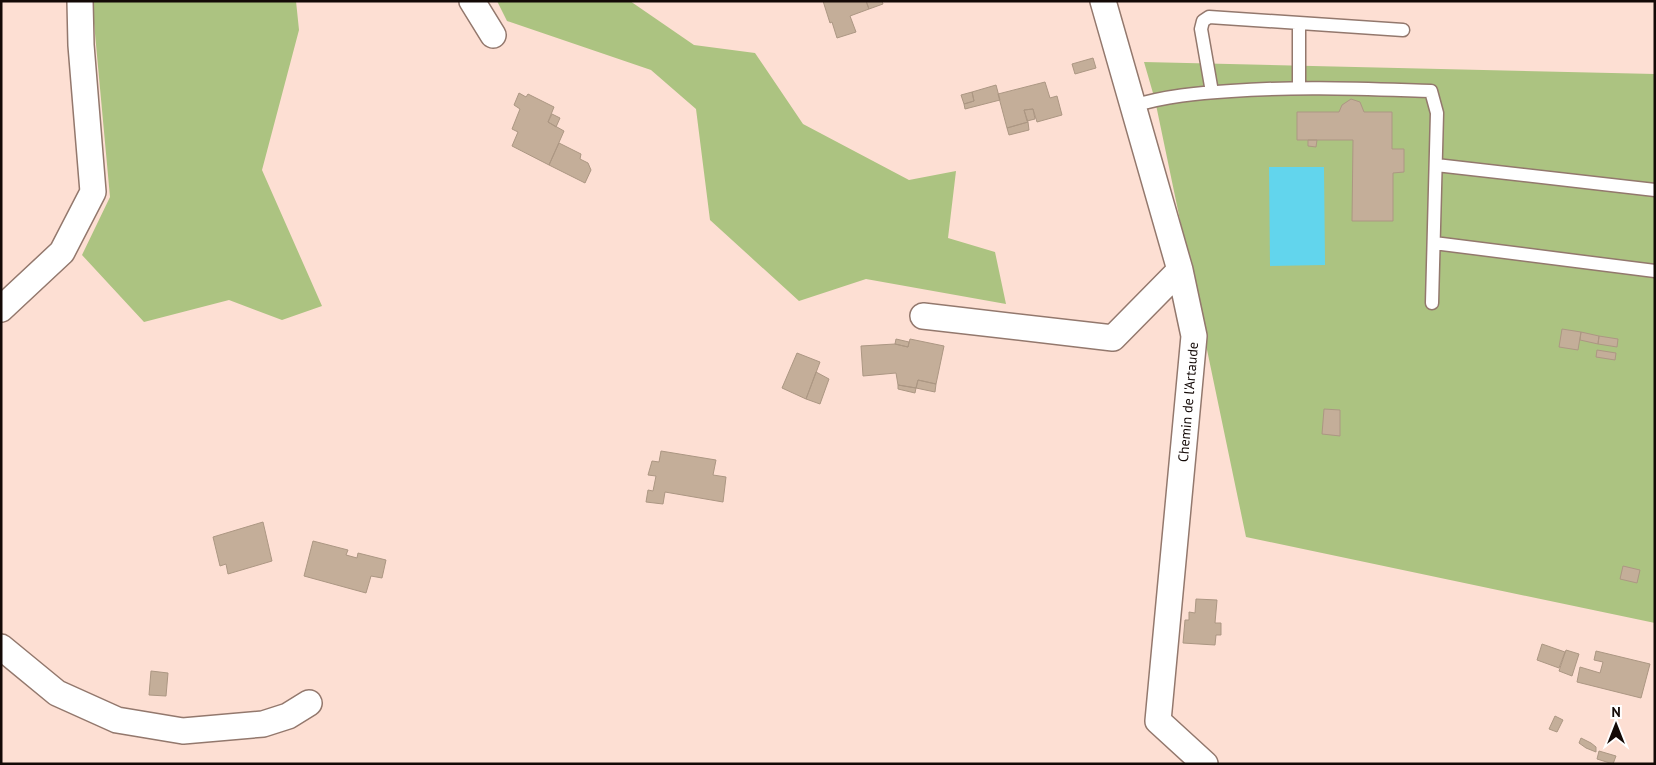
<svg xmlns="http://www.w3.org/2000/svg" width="1656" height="765" font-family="'PT Sans',sans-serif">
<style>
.green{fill:#acc381}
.water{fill:#62d5ed}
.building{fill:#c4ae99;stroke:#ac9783}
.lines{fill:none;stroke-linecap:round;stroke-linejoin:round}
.service-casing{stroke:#93786d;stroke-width:15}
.minor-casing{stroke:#93786d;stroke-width:28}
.service{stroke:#fff;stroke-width:12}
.minor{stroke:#fff;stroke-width:25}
.labels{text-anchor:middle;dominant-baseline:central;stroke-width:4;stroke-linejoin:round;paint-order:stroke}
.street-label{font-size:14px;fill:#130906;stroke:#fff}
</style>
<rect width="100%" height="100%" fill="#fddfd3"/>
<path class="green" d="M92 1H296L299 30 262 170 322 306 282 320 229 300 144 322 82 255 110 197Z
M497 1H630L694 45 755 53 803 124 909 180 956 171 948 238 995 252 1006 304 866 279 799 301 710 220 696 109 651 70 507 21Z
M1144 62 1655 74V623L1246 537 1155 100Z"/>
<path class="water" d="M1269 167H1324L1325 265 1270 266Z"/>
<path class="building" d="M823 1H866L869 9 850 16 856 32 837 38 832 22 830 23Z
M866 1H882L883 4 869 9Z
M1093 58 1096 68 1075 74 1072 64Z
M1045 82 1050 98 1057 96 1062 115 1037 122 1033 109 1024 110 1028 122 1007 128 998 94Z
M996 85 1000 100 965 109 964 104 974 101 972 92Z
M972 92 974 101 964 104 961 95Z
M519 93 526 97 528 94 554 107 548 122 564 131 549 165 512 146 518 132 512 129 520 109 514 105Z
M1351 99 1360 102 1364 112H1392V149H1404V172L1393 173V221H1352L1353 140H1297V112H1339L1342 105Z
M1033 109 1035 119 1027 121 1024 110Z
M552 114 560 118 556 127 548 122Z
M1028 122 1029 130 1009 135 1007 128Z
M1308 140H1317L1316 147 1308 146Z
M559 143 581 154 580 159 588 163 591 170 585 183 549 165Z
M1562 329 1581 332 1578 350 1559 347Z
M1581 332 1599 336 1598 344 1580 340Z
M1599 336 1618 339 1617 347 1598 344Z
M896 339 909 342 908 347 895 344Z
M910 339 944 346 936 384 918 380 916 388 898 385 896 373 863 376 861 346 895 344 908 347Z
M1597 350 1616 353 1615 360 1596 357Z
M797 353 820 362 806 399 782 388Z
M816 372 829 379 820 404 806 399Z
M918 380 936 384 935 392 916 388Z
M898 385 916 388 915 393 898 389Z
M1324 409 1340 410V436L1322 434Z
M661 451 716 460 713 475 726 477 723 502 665 492 663 504 646 502 648 490 653 491 656 476 648 475 652 461 659 462Z
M263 522 272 561 228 574 226 564 220 566 213 537Z
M313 541 348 550 346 555 357 558 358 553 386 560 382 578 371 576 366 593 304 576Z
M1623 566 1640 570 1637 583 1620 579Z
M1196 599 1217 600 1215 623H1221V635H1216L1215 645 1183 643 1185 620H1189V612L1195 613Z
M1542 644 1565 652 1559 668 1537 660Z
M1566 650 1579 654 1572 676 1559 671Z
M1596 651 1650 664 1641 698 1577 682 1580 667 1600 673 1603 662 1594 660Z
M151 671 168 673 166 696 149 695Z
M1555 716 1563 720 1557 732 1549 729Z
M1581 738 1591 743 1596 747V752L1586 748 1579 743Z
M1599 751 1616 756 1613 764 1597 759Z"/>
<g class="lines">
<defs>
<path id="service" d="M1299 88V24
M1212 92 1201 29 1203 21 1209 17 1403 30
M1133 106C1165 96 1198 93 1231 91 1298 86 1364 89 1431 91L1437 113 1432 303
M1436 165 1655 190
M1434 243 1655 271"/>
<path id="minor" d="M472 1 493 35
M1103 1 1180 270 1194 336 1158 721 1205 764
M1 309 62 252 93 192 81 45 80 1
M923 316 1113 338 1180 270
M1 647 57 693 117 720 183 731 263 724 288 716 309 703"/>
</defs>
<use href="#service" class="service-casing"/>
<use href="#minor" class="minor-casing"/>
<use href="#service" class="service"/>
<use href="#minor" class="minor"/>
</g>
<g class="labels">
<g class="street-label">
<text transform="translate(1188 402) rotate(-85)">Chemin de l'Artaude</text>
</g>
</g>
<rect width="1656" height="765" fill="none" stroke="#130906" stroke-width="5"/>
<g transform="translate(1616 725)" stroke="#ffffff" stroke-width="4" paint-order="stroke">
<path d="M0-4L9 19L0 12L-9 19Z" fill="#130906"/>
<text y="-8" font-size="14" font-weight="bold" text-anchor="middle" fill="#130906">N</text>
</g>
</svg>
